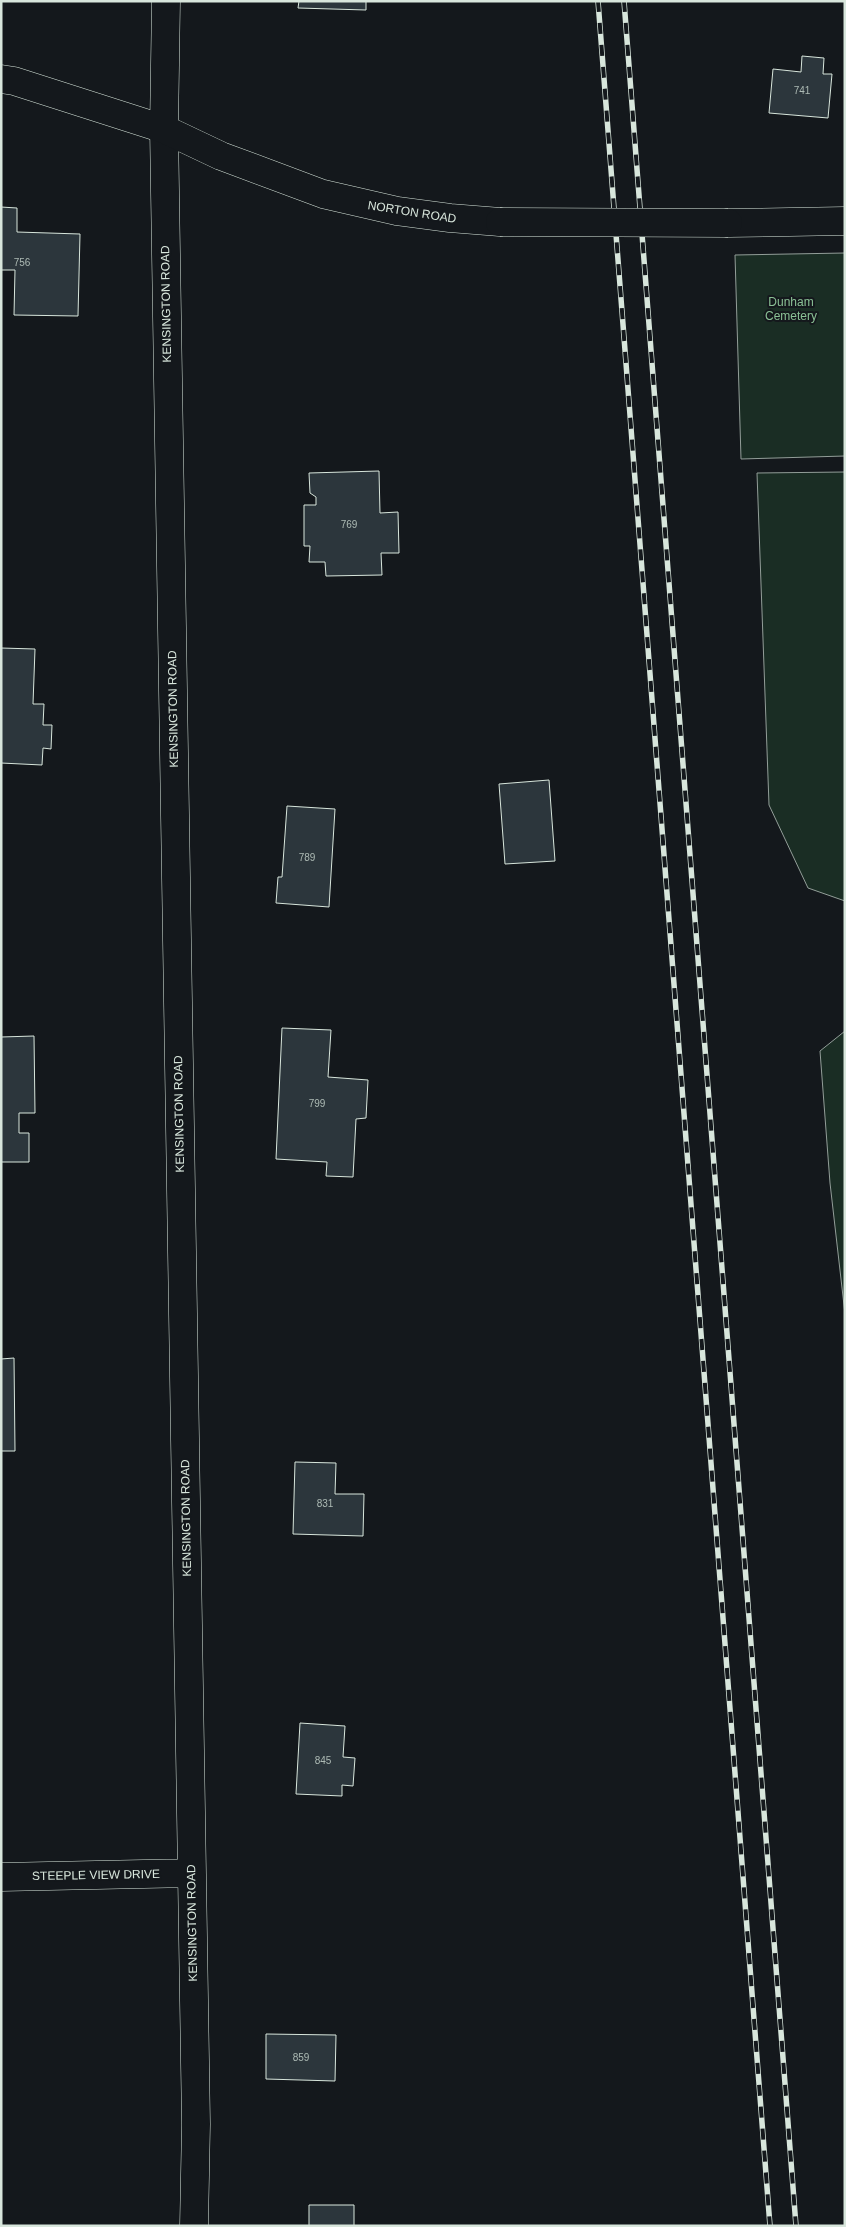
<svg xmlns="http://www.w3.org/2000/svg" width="846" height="2227" font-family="Arial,sans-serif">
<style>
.green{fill:#1a2d24;stroke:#939e99}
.building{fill:#2c363c;stroke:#d8e6dc}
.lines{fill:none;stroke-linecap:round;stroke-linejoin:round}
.street-casing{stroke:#d8e6dc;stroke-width:29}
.secondary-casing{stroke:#d8e6dc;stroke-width:29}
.street{stroke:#14181c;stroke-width:28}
.secondary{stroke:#14181c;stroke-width:28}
.rail-casing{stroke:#d8e6dc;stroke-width:5.5}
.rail{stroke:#14181c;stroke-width:4;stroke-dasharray:11;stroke-linecap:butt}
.secondary-bridge-casing{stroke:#d8e6dc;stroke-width:29;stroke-linecap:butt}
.secondary-bridge{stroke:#14181c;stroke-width:28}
.labels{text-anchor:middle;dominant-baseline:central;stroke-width:4;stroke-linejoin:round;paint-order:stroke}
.number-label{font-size:10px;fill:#adbab4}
.street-label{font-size:12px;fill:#d8e6dc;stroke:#14181c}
.park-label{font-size:12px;fill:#8ac095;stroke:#14181c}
</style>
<rect width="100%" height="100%" fill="#14181c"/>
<path class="green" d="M845 253V456L741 459 735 255Z
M845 472V901L808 888 769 805 757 473Z
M845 1031V1314L830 1183 820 1051Z"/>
<path class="building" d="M299 1H366V10L298 8Z
M802 56 824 58 823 74H832L828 118 769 113 773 69 801 72Z
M1 207 17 208V232L80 234 78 316 14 315 15 270H1Z
M379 471 380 513 398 512 399 553H381L382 575 326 576 325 562H309L310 546H304V505H316V497L310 493 309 473Z
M1 648 35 649 33 704H44L43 725H52L51 749 43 748 42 765 1 763Z
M549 780 555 861 505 864 499 784Z
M287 806 335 809 329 907 276 903 278 877H282Z
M282 1028 331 1030 328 1077 368 1080 366 1118 356 1119 353 1177 326 1176 327 1162 276 1159Z
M34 1036 35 1113H19V1133H29V1162H1V1037Z
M14 1358 15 1451H1V1359Z
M295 1462 336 1463 335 1494H364L363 1536 293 1534Z
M300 1723 345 1726 343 1757 355 1758 353 1786 342 1785V1796L296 1794Z
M266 2034 336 2035 335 2081 266 2079Z
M309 2205H354V2226H309Z"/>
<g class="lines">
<defs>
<path id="street" d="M164 129 196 2124 194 2226
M1 1877 191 1873"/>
<path id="secondary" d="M1 79 14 81 164 129 221 156 323 194 397 211 450 218 500 222
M164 129 166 1
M728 223 845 221"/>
</defs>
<use href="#street" class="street-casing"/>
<use href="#secondary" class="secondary-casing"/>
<use href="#street" class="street"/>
<use href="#secondary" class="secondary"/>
<defs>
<path id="rail" d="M598 1 770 2226
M624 1 796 2226"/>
</defs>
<use href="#rail" class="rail-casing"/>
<use href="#rail" class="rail"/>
<defs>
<path id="secondary-bridge" d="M500 222 728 223"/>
</defs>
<use href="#secondary-bridge" class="secondary-bridge-casing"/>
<use href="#secondary-bridge" class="secondary-bridge"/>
</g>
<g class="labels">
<g class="number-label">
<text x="802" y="90">741</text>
<text x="22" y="262">756</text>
<text x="349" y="524">769</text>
<text x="307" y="857">789</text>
<text x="317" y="1103">799</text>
<text x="325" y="1503">831</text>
<text x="323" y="1760">845</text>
<text x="301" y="2057">859</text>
</g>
<g class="street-label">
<text transform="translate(412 212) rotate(9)">NORTON ROAD</text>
<text transform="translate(166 304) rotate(-91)">KENSINGTON ROAD</text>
<text transform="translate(173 709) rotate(-91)">KENSINGTON ROAD</text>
<text transform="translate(179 1114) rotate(-91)">KENSINGTON ROAD</text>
<text transform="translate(186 1518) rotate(-91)">KENSINGTON ROAD</text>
<text transform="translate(96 1875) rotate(-1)">STEEPLE VIEW DRIVE</text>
<text transform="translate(192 1923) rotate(-91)">KENSINGTON ROAD</text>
</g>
<g class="park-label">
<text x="791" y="302">Dunham<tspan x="791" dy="14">Cemetery</tspan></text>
</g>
</g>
<rect width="846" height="2227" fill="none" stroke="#d8e6dc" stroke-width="5"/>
</svg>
